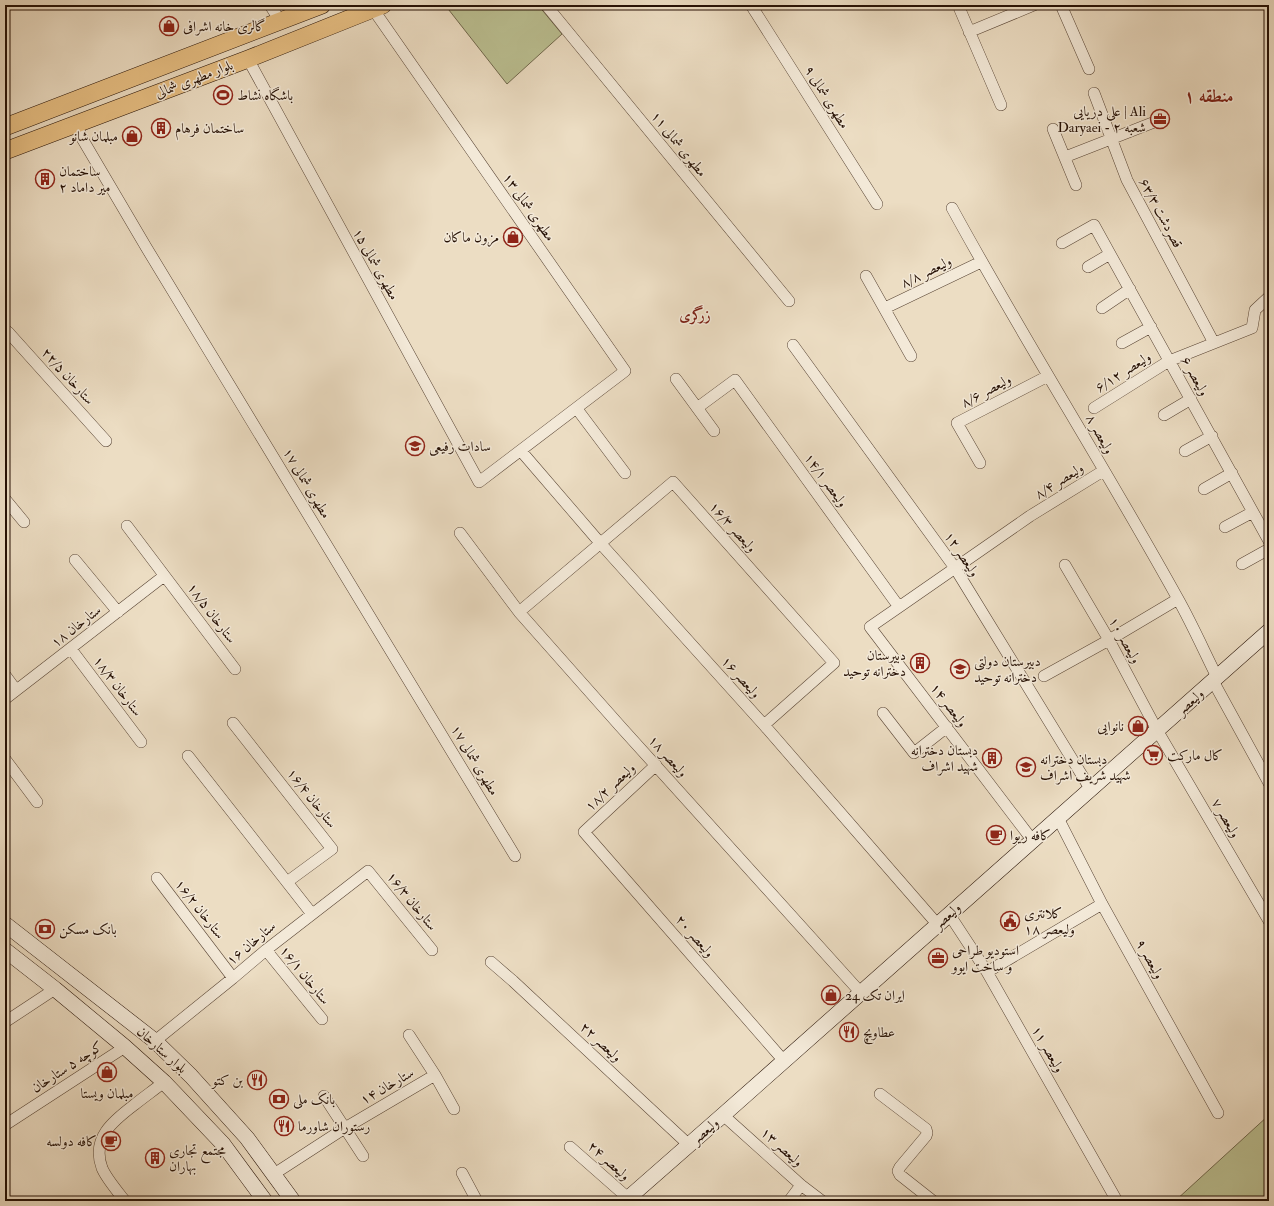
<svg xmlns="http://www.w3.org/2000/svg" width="1274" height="1206" font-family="'IM FELL Double Pica',Amiri,serif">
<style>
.green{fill:#bbc092;stroke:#70684c}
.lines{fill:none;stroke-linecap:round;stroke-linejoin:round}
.minor-casing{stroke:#584434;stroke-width:12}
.secondary-casing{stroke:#261105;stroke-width:16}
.primary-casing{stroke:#261105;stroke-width:18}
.minor{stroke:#f3e9d8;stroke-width:11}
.secondary{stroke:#f3e9d8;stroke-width:15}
.primary{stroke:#e6be82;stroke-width:17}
.labels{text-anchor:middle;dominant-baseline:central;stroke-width:3;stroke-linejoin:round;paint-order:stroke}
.poi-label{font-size:14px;fill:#261105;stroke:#f3e9d8;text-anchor:start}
.street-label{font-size:14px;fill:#261105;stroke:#f3e9d8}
.neighbourhood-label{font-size:15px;font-weight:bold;fill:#7a1f14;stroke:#f3e9d8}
.district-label{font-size:18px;font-weight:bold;fill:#7a1f14;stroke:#f3e9d8}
</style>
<rect width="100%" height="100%" fill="#ecddc3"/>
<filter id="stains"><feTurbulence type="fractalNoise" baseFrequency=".005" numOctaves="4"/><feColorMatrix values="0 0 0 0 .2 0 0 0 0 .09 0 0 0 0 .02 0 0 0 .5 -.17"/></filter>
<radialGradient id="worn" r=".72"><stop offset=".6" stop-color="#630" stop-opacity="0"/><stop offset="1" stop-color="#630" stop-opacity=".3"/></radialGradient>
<path class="green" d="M445 5H538L562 34 507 84Z
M1269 1115V1201H1175Z"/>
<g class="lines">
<defs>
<path id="minor" d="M270 5 280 21
M546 5 789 301
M751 5 877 204
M958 5 1001 105
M1061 5 1089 69
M969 32 1034 5
M248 59 479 482 625 371 373 9
M1094 93 1127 180 1214 343
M76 124 83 140 146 247 515 856
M1053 129 1076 185
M1065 157 1157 121
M952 208C1024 340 1105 467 1178 599 1192 624 1204 651 1217 677
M1062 243 1094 225 1269 541
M1088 267 1110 254
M866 276 911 356
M885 308 981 262
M1102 308 1130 289
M5 334 8 332 106 441
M1122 343 1151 327
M793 345 955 568 1091 790
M676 379 714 431
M697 408 735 380 899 607 870 627 1033 841
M1094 408 1169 361 1252 328 1255 310 1269 297
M577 409 625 473
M1164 415 1191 399
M521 451 601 544 764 725 938 925
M1185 451 1212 436
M980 463 957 423 1048 376
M1204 489 1232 473
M5 499 24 522
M127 526 235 669
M1225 527 1253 512
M460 533 519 612 620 726 861 993
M75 560 118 612
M1242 564 1269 549
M1065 565 1109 640 1157 730 1269 921
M899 607 1030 516 1103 471
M519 612 673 482 834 663 764 725
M71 649 141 742
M5 675 16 690
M1044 676 1109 640 1178 599
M1213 681 1269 783
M5 699 164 576
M883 713 914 753 947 727
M233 723 332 849 287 882
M188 756 312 914
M5 759 37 802
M656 765 584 832 784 1061
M1058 818 1102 904 1218 1113
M157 878 233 978
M949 914 987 972 1117 1201
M266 950 322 1019
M491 962 513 981 689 1145
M987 972 1102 904
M5 1022 55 989
M409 1035 435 1075 454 1109
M155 1041 233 978 266 950 368 871 432 950
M880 1094 926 1129 927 1133 926 1136 900 1167 898 1171 900 1175 933 1201
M324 1096 363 1156
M723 1115 801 1185 822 1201
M5 1125 125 1047
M570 1147 628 1198
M462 1173 477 1201
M274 1174 345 1128 435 1075
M125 1201C118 1192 106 1178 102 1168 91 1138 113 1121 134 1105 144 1097 154 1090 164 1082
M789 1201 801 1185"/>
<path id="secondary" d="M5 924 155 1041 191 1076 247 1138 293 1201
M5 950 55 989 125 1047 164 1082 223 1144 265 1201
M625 1201 723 1115 1269 631"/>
<path id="primary" d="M5 127 322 5
M5 151 248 59 383 5"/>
</defs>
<use href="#minor" class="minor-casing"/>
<use href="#secondary" class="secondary-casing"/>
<use href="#primary" class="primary-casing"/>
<use href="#minor" class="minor"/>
<use href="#secondary" class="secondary"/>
<use href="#primary" class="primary"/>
</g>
<defs>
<symbol id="shop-ring" viewBox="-11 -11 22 22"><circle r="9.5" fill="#f3e9d8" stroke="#8f2418" stroke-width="1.5"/><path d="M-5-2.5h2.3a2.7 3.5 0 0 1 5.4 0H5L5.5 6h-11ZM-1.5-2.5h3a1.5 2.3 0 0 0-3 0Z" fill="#8f2418"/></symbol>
<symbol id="stadium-ring" viewBox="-11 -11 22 22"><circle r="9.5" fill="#f3e9d8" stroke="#8f2418" stroke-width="1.5"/><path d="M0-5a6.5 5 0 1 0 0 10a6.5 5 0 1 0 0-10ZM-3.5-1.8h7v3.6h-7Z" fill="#8f2418"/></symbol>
<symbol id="office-ring" viewBox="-11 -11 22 22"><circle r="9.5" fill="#f3e9d8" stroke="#8f2418" stroke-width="1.5"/><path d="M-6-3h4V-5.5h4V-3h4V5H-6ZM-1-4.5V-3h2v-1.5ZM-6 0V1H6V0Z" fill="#8f2418"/></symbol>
<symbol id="building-ring" viewBox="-11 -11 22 22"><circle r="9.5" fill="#f3e9d8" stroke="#8f2418" stroke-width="1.5"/><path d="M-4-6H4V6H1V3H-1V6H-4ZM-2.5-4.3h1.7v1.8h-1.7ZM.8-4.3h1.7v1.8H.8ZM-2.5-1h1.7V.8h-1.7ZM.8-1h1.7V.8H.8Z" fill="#8f2418"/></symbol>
<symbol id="school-ring" viewBox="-11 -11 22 22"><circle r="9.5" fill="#f3e9d8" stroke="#8f2418" stroke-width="1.5"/><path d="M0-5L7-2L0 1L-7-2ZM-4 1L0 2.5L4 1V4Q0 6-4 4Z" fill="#8f2418"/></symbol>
<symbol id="supermarket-ring" viewBox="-11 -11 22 22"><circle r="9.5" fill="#f3e9d8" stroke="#8f2418" stroke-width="1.5"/><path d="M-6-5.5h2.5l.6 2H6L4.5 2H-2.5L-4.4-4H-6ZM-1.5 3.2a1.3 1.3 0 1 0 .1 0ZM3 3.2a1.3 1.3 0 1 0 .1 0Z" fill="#8f2418"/></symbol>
<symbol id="cafe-ring" viewBox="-11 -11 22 22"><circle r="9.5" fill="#f3e9d8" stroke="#8f2418" stroke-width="1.5"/><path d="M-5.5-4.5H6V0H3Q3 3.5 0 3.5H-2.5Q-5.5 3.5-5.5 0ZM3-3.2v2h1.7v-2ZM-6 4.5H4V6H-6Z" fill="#8f2418"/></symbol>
<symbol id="civic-ring" viewBox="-11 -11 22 22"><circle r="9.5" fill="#f3e9d8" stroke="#8f2418" stroke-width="1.5"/><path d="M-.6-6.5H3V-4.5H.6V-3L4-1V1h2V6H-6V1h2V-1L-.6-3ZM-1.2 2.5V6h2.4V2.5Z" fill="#8f2418"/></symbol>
<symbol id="bank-ring" viewBox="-11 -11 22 22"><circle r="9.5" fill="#f3e9d8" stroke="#8f2418" stroke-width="1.5"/><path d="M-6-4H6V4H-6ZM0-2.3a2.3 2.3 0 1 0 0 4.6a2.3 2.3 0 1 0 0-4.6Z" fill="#8f2418"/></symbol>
<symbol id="restaurant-ring" viewBox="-11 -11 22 22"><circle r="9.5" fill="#f3e9d8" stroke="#8f2418" stroke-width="1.5"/><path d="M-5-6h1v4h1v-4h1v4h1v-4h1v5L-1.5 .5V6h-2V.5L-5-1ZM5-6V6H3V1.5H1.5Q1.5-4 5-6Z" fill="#8f2418"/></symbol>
</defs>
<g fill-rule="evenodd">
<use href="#shop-ring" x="158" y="15" width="22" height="22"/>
<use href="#stadium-ring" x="212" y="84" width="22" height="22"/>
<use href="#office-ring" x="1149" y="108" width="22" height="22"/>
<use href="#building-ring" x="150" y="117" width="22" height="22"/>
<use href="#shop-ring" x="121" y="125" width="22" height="22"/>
<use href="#building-ring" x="34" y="168" width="22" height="22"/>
<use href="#shop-ring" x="502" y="226" width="22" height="22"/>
<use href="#school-ring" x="404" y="435" width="22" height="22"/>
<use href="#building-ring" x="909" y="652" width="22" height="22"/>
<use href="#school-ring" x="949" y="658" width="22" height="22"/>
<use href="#shop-ring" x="1127" y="715" width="22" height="22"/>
<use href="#supermarket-ring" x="1142" y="744" width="22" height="22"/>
<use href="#building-ring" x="981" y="747" width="22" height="22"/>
<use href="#school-ring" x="1015" y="756" width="22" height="22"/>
<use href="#cafe-ring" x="985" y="824" width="22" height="22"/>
<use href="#civic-ring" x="999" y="910" width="22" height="22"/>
<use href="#bank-ring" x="34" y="918" width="22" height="22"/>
<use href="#office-ring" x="927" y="947" width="22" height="22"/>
<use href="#shop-ring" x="820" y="984" width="22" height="22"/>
<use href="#restaurant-ring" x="838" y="1021" width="22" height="22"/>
<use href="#shop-ring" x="96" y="1061" width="22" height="22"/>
<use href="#restaurant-ring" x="246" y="1069" width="22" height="22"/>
<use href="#bank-ring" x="268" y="1088" width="22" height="22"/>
<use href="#restaurant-ring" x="273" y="1115" width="22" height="22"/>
<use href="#cafe-ring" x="100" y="1130" width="22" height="22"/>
<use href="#building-ring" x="144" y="1147" width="22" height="22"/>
</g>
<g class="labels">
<g class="poi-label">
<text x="183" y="26">گالری خانه اشرافی</text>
<text x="237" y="95">باشگاه نشاط</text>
<text x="1146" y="111" text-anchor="end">علی دریایی | Ali<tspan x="1146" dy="16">Daryaei - شعبه ۲</tspan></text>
<text x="175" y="128">ساختمان فرهام</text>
<text x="118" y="136" text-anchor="end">مبلمان شانو</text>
<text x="59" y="171">ساختمان<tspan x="59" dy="16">میر داماد ۲</tspan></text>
<text x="499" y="237" text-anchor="end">مزون ماکان</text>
<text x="429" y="446">سادات رفیعی</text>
<text x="906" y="655" text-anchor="end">دبیرستان<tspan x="906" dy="16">دخترانه توحید</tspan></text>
<text x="974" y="661">دبیرستان دولتی<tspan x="974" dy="16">دخترانه توحید</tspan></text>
<text x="1124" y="726" text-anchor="end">نانوایی</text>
<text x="978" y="750" text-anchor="end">دبستان دخترانه<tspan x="978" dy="16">شهید اشراف</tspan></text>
<text x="1167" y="755">کال مارکت</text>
<text x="1040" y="759">دبستان دخترانه<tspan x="1040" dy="16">شهید شریف اشراف</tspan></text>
<text x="1010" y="835">کافه ریوا</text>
<text x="1024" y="913">کلانتری<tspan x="1024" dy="16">۱۸ ولیعصر</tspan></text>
<text x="59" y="929">بانک مسکن</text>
<text x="952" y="950">استودیو طراحی<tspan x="952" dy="16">و ساخت ایوو</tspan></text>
<text x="845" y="995">ایران تک 24</text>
<text x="863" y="1032">عطاویچ</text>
<text x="243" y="1080" text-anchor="end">بن کتو</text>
<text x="107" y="1093" text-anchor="middle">مبلمان ویستا</text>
<text x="293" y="1099">بانک ملی</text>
<text x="298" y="1126">رستوران شاورما</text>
<text x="97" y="1141" text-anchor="end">کافه دولسه</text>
<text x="169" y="1150">مجتمع تجاری<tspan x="169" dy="16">بهاران</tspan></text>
</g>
<g class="street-label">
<text transform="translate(194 79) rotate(-21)">بلوار مطهرى شمالى</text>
<text transform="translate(827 97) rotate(58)">۹ مطهری شمالی</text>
<text transform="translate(679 144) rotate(51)">۱۱ مطهری شمالی</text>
<text transform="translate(529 207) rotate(55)">۱۳ مطهری شمالی</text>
<text transform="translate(1161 213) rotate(62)">۶۳/۳ قصردشت</text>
<text transform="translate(376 264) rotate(61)">۱۵ مطهری شمالی</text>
<text transform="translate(926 272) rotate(-26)">۸/۸ ولیعصر</text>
<text transform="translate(1123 372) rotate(-32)">۶/۱۲ ولیعصر</text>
<text transform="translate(68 376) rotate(48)">۲۲/۵ ستارخان</text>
<text transform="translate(1195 376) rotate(61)">۶ ولیعصر</text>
<text transform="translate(986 391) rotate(-28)">۸/۶ ولیعصر</text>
<text transform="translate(1100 434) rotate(61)">۸ ولیعصر</text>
<text transform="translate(826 480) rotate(54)">۱۴/۱ ولیعصر</text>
<text transform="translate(1059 481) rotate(-32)">۸/۴ ولیعصر</text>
<text transform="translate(307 483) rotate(59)">۱۷ مطهری شمالی</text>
<text transform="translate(733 527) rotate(48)">۱۶/۳ ولیعصر</text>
<text transform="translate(962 554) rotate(56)">۱۲ ولیعصر</text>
<text transform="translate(212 613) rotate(53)">۱۸/۵ ستارخان</text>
<text transform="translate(76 626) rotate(-38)">۱۸ ستارخان</text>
<text transform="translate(1125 640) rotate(61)">۱۰ ولیعصر</text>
<text transform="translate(741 677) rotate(48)">۱۶ ولیعصر</text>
<text transform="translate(118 686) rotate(53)">۱۸/۳ ستارخان</text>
<text transform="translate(1190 702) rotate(-42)">ولیعصر</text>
<text transform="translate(949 705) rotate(53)">۱۴ ولیعصر</text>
<text transform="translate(668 756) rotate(48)">۱۸ ولیعصر</text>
<text transform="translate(475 760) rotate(59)">۱۷ مطهری شمالی</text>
<text transform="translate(610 787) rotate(-43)">۱۸/۲ ولیعصر</text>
<text transform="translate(312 798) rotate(52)">۱۶/۴ ستارخان</text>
<text transform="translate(1226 818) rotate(60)">۷ ولیعصر</text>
<text transform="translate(412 901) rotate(51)">۱۶/۳ ستارخان</text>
<text transform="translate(200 909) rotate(52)">۱۶/۲ ستارخان</text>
<text transform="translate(947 916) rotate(-42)">ولیعصر</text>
<text transform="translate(695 936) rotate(49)">۲۰ ولیعصر</text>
<text transform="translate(251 943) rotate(-40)">۱۶ ستارخان</text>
<text transform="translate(1150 959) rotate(61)">۹ ولیعصر</text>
<text transform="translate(305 975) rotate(51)">۱۶/۱ ستارخان</text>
<text transform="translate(601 1042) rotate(43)">۲۲ ولیعصر</text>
<text transform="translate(1048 1049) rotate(60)">۱۱ ولیعصر</text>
<text transform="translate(162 1050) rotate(42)">بلوار ستارخان</text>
<text transform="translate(67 1067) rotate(-33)">کوچه ۵ ستارخان</text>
<text transform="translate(387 1086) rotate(-30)">۱۴ ستارخان</text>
<text transform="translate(705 1131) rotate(-41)">ولیعصر</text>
<text transform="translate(782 1147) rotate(42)">۱۳ ولیعصر</text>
<text transform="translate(609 1161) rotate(42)">۲۴ ولیعصر</text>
</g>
<g class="neighbourhood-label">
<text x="695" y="315">زرگری</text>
</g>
<g class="district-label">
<text x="1209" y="96">منطقه ۱</text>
</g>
</g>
<rect width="1274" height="1206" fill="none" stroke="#ecddc3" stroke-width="20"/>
<rect x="6" y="6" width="1262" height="1194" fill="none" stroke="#261105" stroke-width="2"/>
<rect x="10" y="10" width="1254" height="1186" fill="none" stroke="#261105"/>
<rect width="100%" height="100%" filter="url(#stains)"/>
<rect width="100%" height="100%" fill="url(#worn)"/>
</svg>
